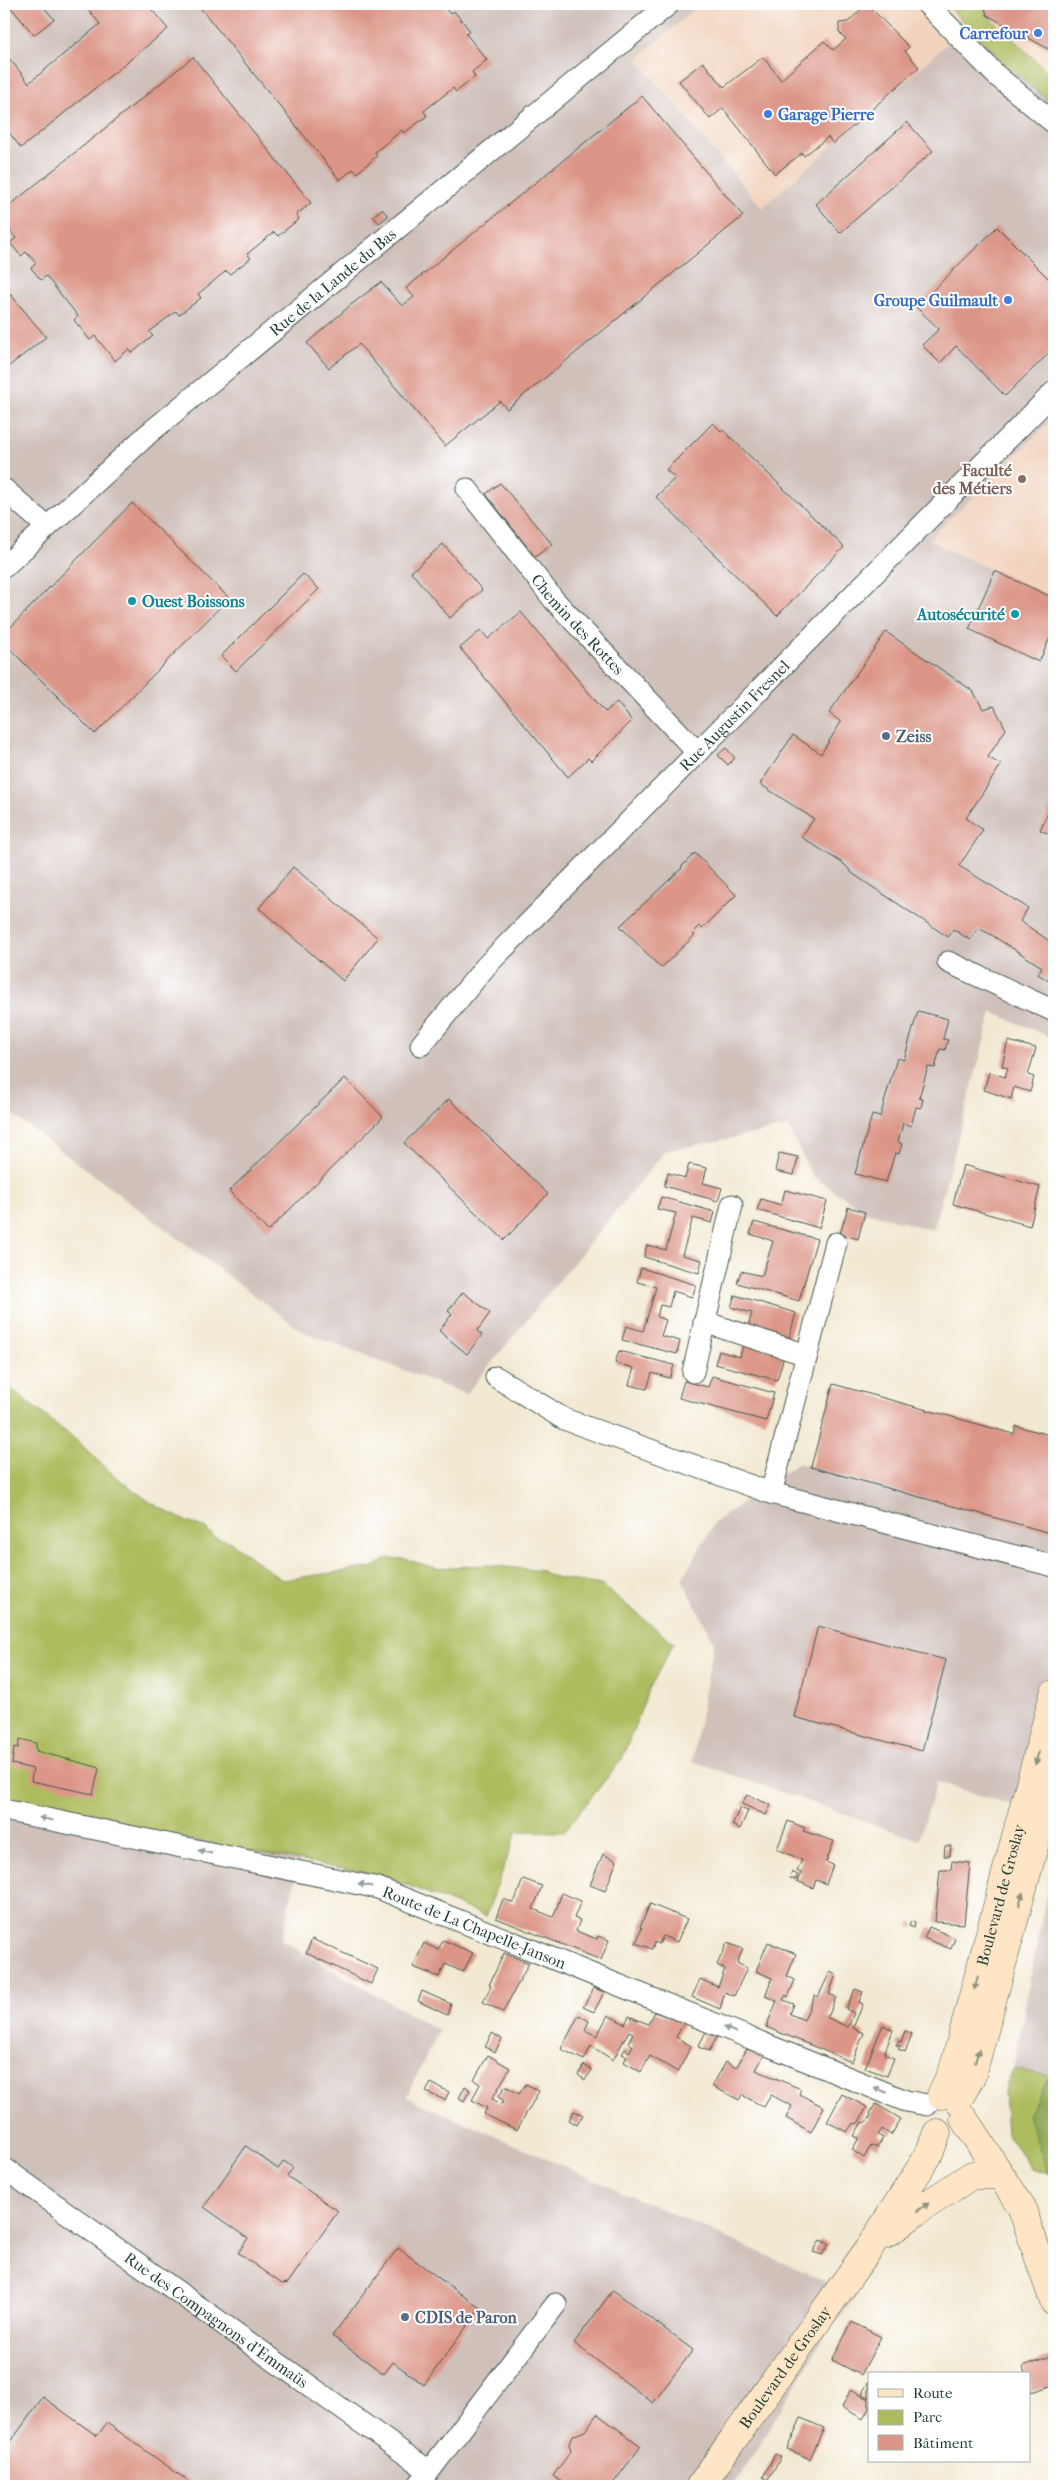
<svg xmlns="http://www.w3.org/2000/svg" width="1058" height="2490" font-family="'IM FELL French Canon',serif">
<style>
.built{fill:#f2d4be}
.industrial{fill:#cfc0ba}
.green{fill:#aebc5e;stroke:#667c49}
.forest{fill:#8aa455;stroke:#547044}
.building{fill:#dc9688}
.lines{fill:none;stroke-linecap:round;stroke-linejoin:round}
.street-casing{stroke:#3f574c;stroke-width:23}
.secondary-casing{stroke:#3f574c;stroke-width:29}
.street{stroke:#fff;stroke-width:21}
.secondary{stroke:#fde5c5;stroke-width:28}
.oneway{fill:#8e917c}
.oneway2{fill:#8f9e9a}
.shop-dot{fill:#3f7fe0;stroke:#fff;stroke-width:2}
.education-dot{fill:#8d6e63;stroke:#fff;stroke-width:2}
.culture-dot{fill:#0f9aa8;stroke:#fff;stroke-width:2}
.service-dot{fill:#5c6f8a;stroke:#fff;stroke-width:2}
.labels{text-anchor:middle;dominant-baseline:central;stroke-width:4;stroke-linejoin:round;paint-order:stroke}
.shop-label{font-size:16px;font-weight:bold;fill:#366cbe;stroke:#fff;text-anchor:end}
.street-label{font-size:16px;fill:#1f3d34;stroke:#fff}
.education-label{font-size:16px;font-weight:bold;fill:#785e54;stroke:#fff;text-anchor:end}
.culture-label{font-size:16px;font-weight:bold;fill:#0d838f;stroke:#fff;text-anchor:start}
.service-label{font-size:16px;font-weight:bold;fill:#4e5e75;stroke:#fff;text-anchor:start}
</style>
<rect width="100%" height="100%" fill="#fff"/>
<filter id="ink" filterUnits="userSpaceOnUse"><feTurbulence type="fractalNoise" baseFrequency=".02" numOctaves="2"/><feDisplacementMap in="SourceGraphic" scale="10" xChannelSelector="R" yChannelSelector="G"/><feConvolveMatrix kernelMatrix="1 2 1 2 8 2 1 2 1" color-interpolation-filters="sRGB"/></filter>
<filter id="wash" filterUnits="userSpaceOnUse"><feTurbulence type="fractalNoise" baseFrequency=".0096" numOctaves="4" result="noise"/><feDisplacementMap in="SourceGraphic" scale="20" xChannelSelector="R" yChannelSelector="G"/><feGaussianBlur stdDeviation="1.12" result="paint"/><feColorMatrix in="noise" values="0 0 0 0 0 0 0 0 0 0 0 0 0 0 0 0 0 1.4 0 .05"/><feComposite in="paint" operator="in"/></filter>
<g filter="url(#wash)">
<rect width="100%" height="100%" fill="#f2e9d2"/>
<path class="built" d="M700 4H1054V91L970 23 762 208 637 59Z
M1054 418V599L927 540Z"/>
<path class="industrial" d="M4 4H700L637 59 762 208 970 23 1054 91V418L928 540 1054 599V1039L992 1012 933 1230 865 1212 812 1176 788 1127 665 1151 466 1394 303 1332 4 1108Z
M798 1463 1054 1534V1818L937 1782 919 1840 692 1761 714 1642 682 1579 715 1522Z
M4 1805 300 1860 281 1940 439 2031 406 2097 857 2295 822 2341 734 2486H4Z
M1054 1853V2077L1013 2069Z"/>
<path class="green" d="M946 4H984L987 15 1054 78V105L1005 64Z
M4 1383 77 1441 117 1478 150 1502 187 1522 203 1527 216 1538 229 1541 282 1580 374 1567 388 1558 404 1559 436 1568 489 1565 542 1571 555 1578 602 1585 674 1643 649 1689 622 1759 564 1832 517 1831 486 1916 384 1876 4 1805Z
M1013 2069 1054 2077V2175L1031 2168 1007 2134 1004 2092Z"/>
<path class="forest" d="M1049 2077H1054V2175L1048 2174 1028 2115Z"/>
<g id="blocks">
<path class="building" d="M8 4H41L54 19 34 35Z
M84 4H147L168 29 21 148 4 126V52L29 83 100 24Z
M197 4H441L450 14 454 11 470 31 466 34 487 60 472 72 475 77 456 92 453 88 424 111 427 116 404 133 402 130 375 152 377 156 357 173 353 169 340 180Z
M867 4 909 47 905 51 919 67 833 144 828 137 804 156 802 153 775 174 723 108 710 119 679 81 703 62 724 87 763 57 781 80 824 41 833 50 846 39 839 32V23L848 22Z
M984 4H1054V52L987 15Z
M193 57 311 203 296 215 299 219 278 236 274 232 247 254 251 258 230 274 226 271 198 294 201 298 179 315 176 311 149 332 153 336 132 353 129 349 115 361 95 336 90 340 74 320 78 316 46 276 41 280 31 268 36 263 26 252 21 256 10 243 16 238 4 224V210Z
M642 96 743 216 507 409 500 401 445 446 359 344 329 368 307 343 352 304 381 282 402 306 414 297 406 288Z
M907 122 933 151 840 233 816 204Z
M382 209 388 216 379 223 373 216Z
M997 227 1052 282 1054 280V348L1005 396 956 346 940 363 922 345 939 329 916 307Z
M6 289 46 337 4 370V291Z
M713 423 721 431 723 430 844 547 777 616 656 497 675 478 666 470Z
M500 483 552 544 535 557 486 494Z
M132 503 229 598 95 734 4 643V634Z
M443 544 482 590 450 618 411 572Z
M995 571 1054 598V629L1039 662 969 629Z
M303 574 319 589 236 671 221 656Z
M521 612 605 712 617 702 632 721 591 761 588 758 568 777 460 648 481 630 488 639Z
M886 632 973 691 983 709 994 706 1006 729 988 757 1001 765 966 818 983 830 959 866 1028 908 1020 921 1054 944V979L1052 983 1038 974 1042 967 990 934 978 928 970 940 953 929 948 937 853 874 844 864 801 837 814 819 760 784 793 735 821 754 841 722 829 713Z
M726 748 735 758 728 765 718 755Z
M1054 799V836L1040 830Z
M695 853 736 895 702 929 699 926 692 933 695 935 661 968 620 926 682 868 681 867Z
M293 867 378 938 343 981 259 908Z
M918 1011 948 1019 943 1039 948 1040 945 1050 940 1049 935 1068 928 1067 919 1098 923 1099 921 1108 916 1107 911 1126 903 1123 898 1142 902 1144 899 1154 895 1153 886 1182 855 1174 872 1115 880 1117 897 1058 904 1060Z
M1008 1041 1036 1048 1028 1075 1034 1077 1030 1092 1014 1087 1011 1099 984 1090 989 1072 1005 1077 1008 1068 1002 1066Z
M345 1078 383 1117 268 1231 229 1191Z
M449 1099 548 1194 504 1240 404 1143Z
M779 1153 798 1157 794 1175 775 1171Z
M689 1164 707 1168 703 1183 722 1188 718 1201 664 1186 668 1173 685 1178Z
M963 1165 1040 1187 1030 1226 953 1204Z
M785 1190 827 1201 819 1228 757 1210 761 1199 781 1205Z
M661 1197 715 1212 712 1223 693 1218 682 1255 702 1260 699 1273 644 1257 647 1245 666 1250 676 1213 657 1209Z
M848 1207 865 1212 858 1239 840 1234Z
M754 1222 817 1239 799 1301 737 1283 741 1271 762 1276 773 1241 750 1234Z
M641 1268 696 1285 692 1297 673 1291 669 1307 660 1305 657 1317 666 1320 661 1336 680 1341 677 1354 622 1340 626 1326 643 1331 648 1315 656 1287 637 1282Z
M463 1292 490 1313 477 1331 482 1335 467 1354 439 1331 452 1314 448 1311Z
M735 1295 796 1313 788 1341 747 1330 752 1313 731 1307Z
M744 1342 785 1353 777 1380 715 1364 719 1351 740 1357Z
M619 1351 674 1365 670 1378 652 1373 647 1389 629 1385 634 1368 615 1363Z
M712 1376 774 1393 766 1421 679 1398 684 1381 708 1387Z
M833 1384 1014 1434 1016 1426 1054 1436V1534L811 1467Z
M818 1626 946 1660 922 1751 794 1717Z
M20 1739 36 1743V1751L97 1767 99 1769 93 1794 31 1781 33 1769 12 1764 14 1747 18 1748Z
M747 1795 771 1805 766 1815 742 1804Z
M740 1808 748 1811 740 1829 732 1825Z
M788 1821 805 1828 803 1831 834 1841 826 1862 833 1865 826 1884 816 1880 813 1888 797 1881 801 1873 797 1871 802 1860 777 1849Z
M945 1846H951L950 1856H944Z
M603 1854 617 1861 605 1891 590 1885Z
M952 1861 970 1863 964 1924 935 1922 940 1870H951Z
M792 1872 798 1875 795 1880 790 1878Z
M523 1879 542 1886 533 1909 553 1917 562 1893 581 1901 574 1918 580 1920 576 1931 597 1939 598 1936 609 1940 601 1960 496 1918 503 1899 514 1903Z
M650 1904 687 1919 677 1942 663 1936 659 1944 655 1942 652 1949 636 1943 642 1928 640 1927Z
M911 1921 915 1923 914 1928 909 1926Z
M929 1927 955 1938 951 1949 924 1938Z
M312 1939 378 1969 371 1984 306 1953Z
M443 1940 473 1953 463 1972 445 1964 439 1977 413 1967 424 1943 438 1950Z
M768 1942 796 1954 787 1976 795 1980 788 1997 786 1995 783 2000 794 2004 790 2014 804 2020 815 1995 818 1997 830 1972 836 1975 829 1994 836 1997 829 2015 826 2017 848 2027 854 2013 846 2009 855 1989 863 1992 859 2002 863 2004 853 2028 864 2033 852 2062 766 2027 777 2001 765 1996 772 1978 756 1971Z
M727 1943 743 1949 737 1963 747 1968 734 1996 725 1992 720 2009 692 1997 700 1979 718 1987 725 1969 717 1965Z
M504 1953 529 1963 503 2012 483 2002 491 1986 489 1985Z
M594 1988 604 1992 594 2012 583 2007Z
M422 1991 451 2004 447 2015 418 2001Z
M655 2012 684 2023 676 2037 691 2046 678 2072 650 2056 641 2072 624 2062 627 2056 622 2054 625 2049 629 2052 633 2046 628 2043 633 2033 629 2031 613 2060 591 2046 584 2060 561 2049 579 2015 589 2021 585 2030 597 2036 608 2015 625 2024 629 2016 648 2024Z
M883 2025 893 2030 884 2054 894 2058 887 2076 865 2068Z
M905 2031 912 2034 905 2052 898 2049 900 2046 896 2045 898 2041 901 2042Z
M706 2032 717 2037 709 2051 698 2047Z
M492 2033 502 2039 495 2052 485 2047Z
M747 2049 764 2055 756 2070 801 2089 799 2094 824 2107 811 2132 786 2118 792 2106 771 2095 764 2107 742 2095 739 2100 712 2086 726 2062 736 2068Z
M488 2055 510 2068 492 2099 502 2104 504 2101 498 2097 505 2086 519 2094 526 2084 539 2091 517 2130 484 2114 487 2108 472 2100 480 2084 474 2080Z
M584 2065 592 2070 585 2080 578 2075Z
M431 2083 449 2092 445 2100 426 2092Z
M465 2086 470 2090 464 2101 459 2098Z
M842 2094 867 2107 859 2122 856 2124 853 2123 847 2132 827 2122Z
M876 2104 901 2119 891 2135 882 2129 878 2135 883 2138 877 2148 871 2145 864 2158 852 2150 859 2138 854 2136 862 2122 864 2123 870 2118 871 2111Z
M574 2111 583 2115 577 2125 569 2120Z
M246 2146 278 2169 284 2161 293 2168 287 2176 338 2211 288 2283 282 2284 238 2253 248 2238 204 2207Z
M820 2240 829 2244 822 2255 813 2252Z
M398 2248 480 2308 424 2385 393 2362 384 2374 332 2336Z
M613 2290 693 2350 653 2403 574 2343Z
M852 2322 881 2337 861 2375 832 2360Z
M1054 2355V2385L1031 2392 1029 2374H1025L1023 2366Z
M868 2383H869V2398L862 2393Z
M851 2389 869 2399V2408L863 2419 842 2407Z
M43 2397 97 2436 107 2423 195 2486H4V2451Z
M597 2414 641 2446 611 2486H568L553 2476 571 2451 569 2444 572 2436 585 2431Z
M801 2418 824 2428 810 2459 787 2449Z
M775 2454 781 2457 768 2480 763 2477Z"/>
</g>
</g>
<g filter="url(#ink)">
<use href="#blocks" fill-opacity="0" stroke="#3f574c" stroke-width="1"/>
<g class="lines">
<defs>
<g id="street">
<path d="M927 4 997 76 1054 123"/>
<path d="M4 489 47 527"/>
<path id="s1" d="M467 489 554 600 697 752"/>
<path id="s2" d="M4 567 148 434 669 4"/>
<path d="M948 962 1054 1011"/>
<path id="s3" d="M421 1045 486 966 1054 392"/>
<path d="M704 1322 807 1355"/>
<path d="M693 1372 732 1205"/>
<path d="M496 1377 564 1419 771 1493 1054 1566"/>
<path d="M771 1493 836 1243"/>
<path id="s4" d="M4 1810 378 1888 906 2101 927 2105"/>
<path id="s5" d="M4 2168 429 2471"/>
<path d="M418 2486 556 2304"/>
</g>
<g id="secondary">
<path id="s6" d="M941 2095 954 2067 1054 1694"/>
<path d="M958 2100 972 2075 1054 1773"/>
<path d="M964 2119 1021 2206 1054 2302"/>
<path d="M885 2235 916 2212 972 2175H1000"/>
<path id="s7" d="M700 2486 870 2247 928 2156 937 2133"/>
</g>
</defs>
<use href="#street" class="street-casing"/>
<use href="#secondary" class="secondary-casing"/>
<use href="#street" class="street"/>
<use href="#secondary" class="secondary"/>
</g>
<defs><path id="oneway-solid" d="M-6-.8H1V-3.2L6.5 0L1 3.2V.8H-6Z" transform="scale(1.25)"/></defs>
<g class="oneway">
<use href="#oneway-solid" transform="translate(1037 1758) rotate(105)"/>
<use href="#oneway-solid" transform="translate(1021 1899) rotate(-75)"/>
<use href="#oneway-solid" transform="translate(976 1983) rotate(105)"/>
<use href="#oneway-solid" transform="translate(977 2056) rotate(-74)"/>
<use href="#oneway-solid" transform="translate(923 2207) rotate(-33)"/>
</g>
<g class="oneway2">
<use href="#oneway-solid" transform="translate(46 1819) rotate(-168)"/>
<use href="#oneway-solid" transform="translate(205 1852) rotate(-168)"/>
<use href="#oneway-solid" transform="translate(365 1885) rotate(-168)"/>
<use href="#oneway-solid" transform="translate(730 2030) rotate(-158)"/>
<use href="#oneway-solid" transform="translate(880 2090) rotate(-158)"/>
</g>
</g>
<g class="shop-dot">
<circle cx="1038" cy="33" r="5"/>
<circle cx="768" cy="114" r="5"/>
<circle cx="1008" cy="300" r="5"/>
</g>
<circle class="education-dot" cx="1022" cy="479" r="5"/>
<g class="culture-dot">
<circle cx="132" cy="601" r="5"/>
<circle cx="1015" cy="614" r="5"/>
</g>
<g class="service-dot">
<circle cx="886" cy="736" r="5"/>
<circle cx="405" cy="2317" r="5"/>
</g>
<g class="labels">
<g class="shop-label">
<text x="1028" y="33">Carrefour</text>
<text x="778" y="114" text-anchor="start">Garage Pierre</text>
<text x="998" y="300">Groupe Guilmault</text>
</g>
<g class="street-label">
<text stroke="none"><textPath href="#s2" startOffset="435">Rue de la Lande du Bas</textPath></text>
<text stroke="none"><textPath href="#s1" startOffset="175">Chemin des Rottes</textPath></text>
<text stroke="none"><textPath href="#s3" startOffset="455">Rue Augustin Fresnel</textPath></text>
<text stroke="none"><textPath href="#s6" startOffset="209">Boulevard de Groslay</textPath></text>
<text stroke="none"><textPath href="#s4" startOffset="486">Route de La Chapelle-Janson</textPath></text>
<text stroke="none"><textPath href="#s5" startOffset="261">Rue des Compagnons d'Emmaüs</textPath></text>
<text stroke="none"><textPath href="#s7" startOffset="146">Boulevard de Groslay</textPath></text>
</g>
<g class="education-label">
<text x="1012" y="470">Faculté<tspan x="1012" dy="18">des Métiers</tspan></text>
</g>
<g class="culture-label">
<text x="142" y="601">Ouest Boissons</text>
<text x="1005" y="614" text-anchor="end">Autosécurité</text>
</g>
<g class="service-label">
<text x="896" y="736">Zeiss</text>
<text x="415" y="2317">CDIS de Paron</text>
</g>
</g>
<rect width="1058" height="2490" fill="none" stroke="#fff" stroke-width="20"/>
<rect x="868" y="2372" width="162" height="90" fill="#ffffff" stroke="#a5b1ae"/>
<rect x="878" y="2389" width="25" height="8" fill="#fde5c5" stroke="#a5b1ae"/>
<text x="913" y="2398" font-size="15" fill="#1f3d34">Route</text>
<rect x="878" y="2410" width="25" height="15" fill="#aebc5e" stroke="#a5b1ae"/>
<text x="913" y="2422" font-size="15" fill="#1f3d34">Parc</text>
<rect x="878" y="2435" width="25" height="15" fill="#dc9688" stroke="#a5b1ae"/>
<text x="913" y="2448" font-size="15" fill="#1f3d34">Bâtiment</text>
</svg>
